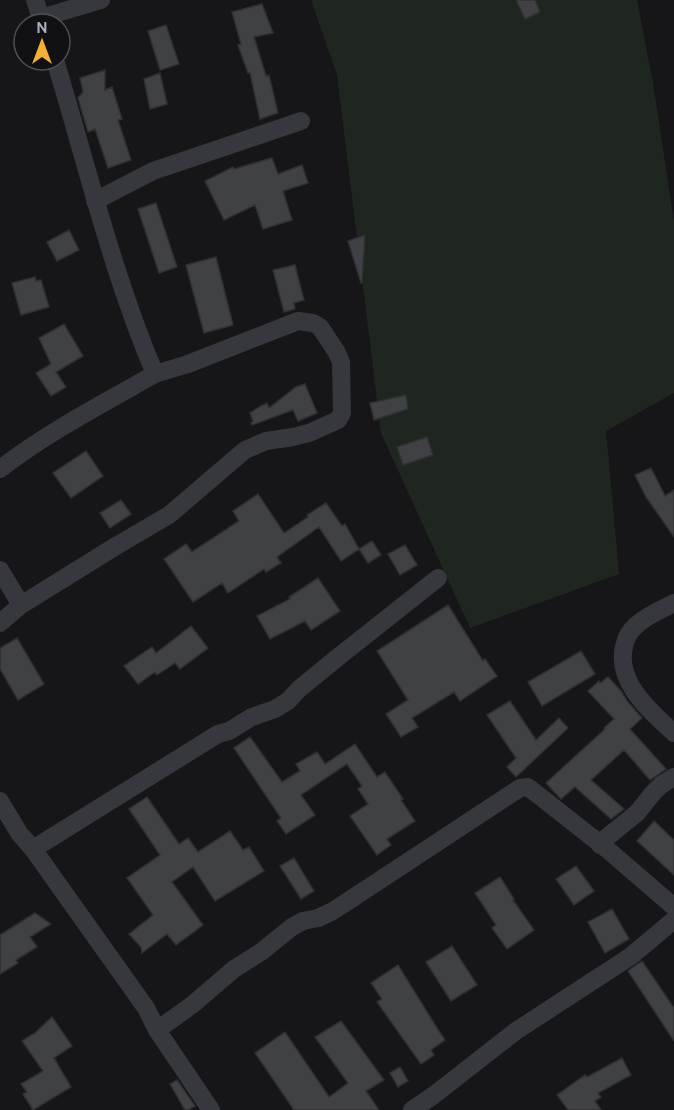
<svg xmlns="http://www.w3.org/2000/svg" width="674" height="1110" font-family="Cabin,sans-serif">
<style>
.green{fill:#1e261f}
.building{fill:#404145;stroke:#303034;stroke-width:1.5}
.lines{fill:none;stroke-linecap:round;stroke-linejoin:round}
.minor{stroke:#37383d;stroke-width:18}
</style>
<rect width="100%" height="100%" fill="#161618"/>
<path class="green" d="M311 0H637L653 83 674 221V393L606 431 619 574 470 628 381 433 337 75Z"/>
<path class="building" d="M516 0H535L540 12 525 19Z
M262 4 273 33 254 37 266 76 269 75 278 113 260 119 250 73H248L238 45 241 44 232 12Z
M166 25 179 64 160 70 148 31Z
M105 70V90L112 87 122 119 118 120 131 160 108 168 95 129 88 132 78 98 83 92 80 78Z
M160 73 167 104 150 109 144 79Z
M272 158 278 174 302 165 308 183 283 191 292 220 263 229 255 205 224 220 205 181 233 167 234 169Z
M156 203 177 267 159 273 138 209Z
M69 230 79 250 57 261 47 242Z
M365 235 362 283H361L348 241Z
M216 257 233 325 204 333 186 265Z
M295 265 304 300 294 303 295 309 284 312 273 270Z
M35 277 36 281 41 280 49 307 21 315 12 283Z
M64 324 83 356 56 372 66 387 51 396 36 373 51 364 39 338Z
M305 384 317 413 298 421 293 410 252 425 251 423 253 421 250 413 259 407 267 403 269 408 296 387Z
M406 395 408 409 374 420 370 403Z
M427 437 433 455 403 465 397 447Z
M86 451 103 476 71 498 53 473Z
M651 468 665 496 674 490V537L646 497 635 475Z
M258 494 284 533 308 517 307 515 326 503 342 526 345 524 359 549 341 561 319 527 277 557 281 563 266 572 264 569 228 593 222 583 193 602 164 559 186 544 192 552 239 521 233 511Z
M121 500 131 514 110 528 100 513Z
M372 541 381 555 368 563 359 549Z
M405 545 417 565 400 575 388 554Z
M318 578 340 611 311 630 305 621 270 639 257 616 290 599 289 597Z
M448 605 483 661 485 659 497 676 460 701 454 692 412 718 418 727 401 737 386 714 408 700 377 651Z
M191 626 208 648 180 669 175 663 157 675 155 672 138 684 124 666 152 647 156 653Z
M17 638 44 684 18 700 0 669V648Z
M581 651 595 674 542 706 528 682Z
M608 677 621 691 627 701 642 718 630 729 666 769 650 780 624 750 591 780 624 809 611 819 575 787 561 799 546 783 605 729 604 728 614 719 588 691 599 681 600 683Z
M510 701 536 740 559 718 568 728 516 777 507 767 516 758 487 715Z
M250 737 282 782 300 771 296 764 317 752 325 764 355 744 377 777 385 772 403 799 401 800 415 821 387 839 391 845 377 855 350 816 368 804 358 789 362 786 347 764 301 795 315 815 286 834 277 821 281 818 234 748Z
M147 797 179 844 188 838 198 852 230 831 243 850 249 847 264 871 215 901 193 867 172 882 203 925 176 945 167 934 142 953 141 947 129 934 153 915 127 878 160 855 129 809Z
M654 821 674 840V875L637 841Z
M294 858 314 891 301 899 280 866Z
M576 866 594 891 574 905 556 879Z
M500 877 514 899 513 900 534 930 507 949 492 928 496 925 475 893Z
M612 909 629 939 605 953 588 922Z
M35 913 51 924 30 937 37 947 16 960 18 963 0 974V935Z
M452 946 477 985 451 1001 426 962Z
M642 961 674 1008V1041L628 971Z
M398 965 437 1028 445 1040 431 1050 434 1055 421 1064 377 1002 382 999 371 983Z
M52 1017 72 1046 54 1058 71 1087 33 1110 23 1094 27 1092 21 1084 43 1071 22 1041 35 1033Z
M341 1021 384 1080 366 1091 379 1110H294L255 1053 285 1032 329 1097 348 1083 315 1037Z
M622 1058 631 1075 598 1093 601 1097 595 1101 601 1110H568L557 1095 585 1075 587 1077Z
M400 1067 408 1081 398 1087 390 1073Z
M177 1080 195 1106 188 1110H185L170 1084Z"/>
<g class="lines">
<path class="minor" d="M35 0 43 24
M41 18 101 0
M95 201 153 171 301 121
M0 469C48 432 102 404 155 374 112 273 87 165 55 60
M0 570 21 605
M674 603C659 611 638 619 628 635 627 637 626 640 625 643 613 680 650 711 674 733
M0 623 21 605 116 546 169 515 245 450 266 441 293 437 309 433 338 420 342 413 341 362 336 351 320 327 313 323 298 321 188 364 155 374
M0 801 19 833 33 849 146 1008 157 1030 211 1110
M600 845 606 838 637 813 653 793 661 785 674 777
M33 849 218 734 229 731 252 717 275 709 288 701 299 689 337 658 438 578
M157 1030 192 1005 234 969 261 952 292 927 303 921 318 918 333 911 520 788 528 787 608 850 674 907
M412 1110 434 1095 516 1031 631 956 674 920"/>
</g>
<g transform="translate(42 42)"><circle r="28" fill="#111113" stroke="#4d4f55" stroke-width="1.5"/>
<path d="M0-4.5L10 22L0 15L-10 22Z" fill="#f2b134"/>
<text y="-9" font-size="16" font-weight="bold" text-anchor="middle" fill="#a8adb8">N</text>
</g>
</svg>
